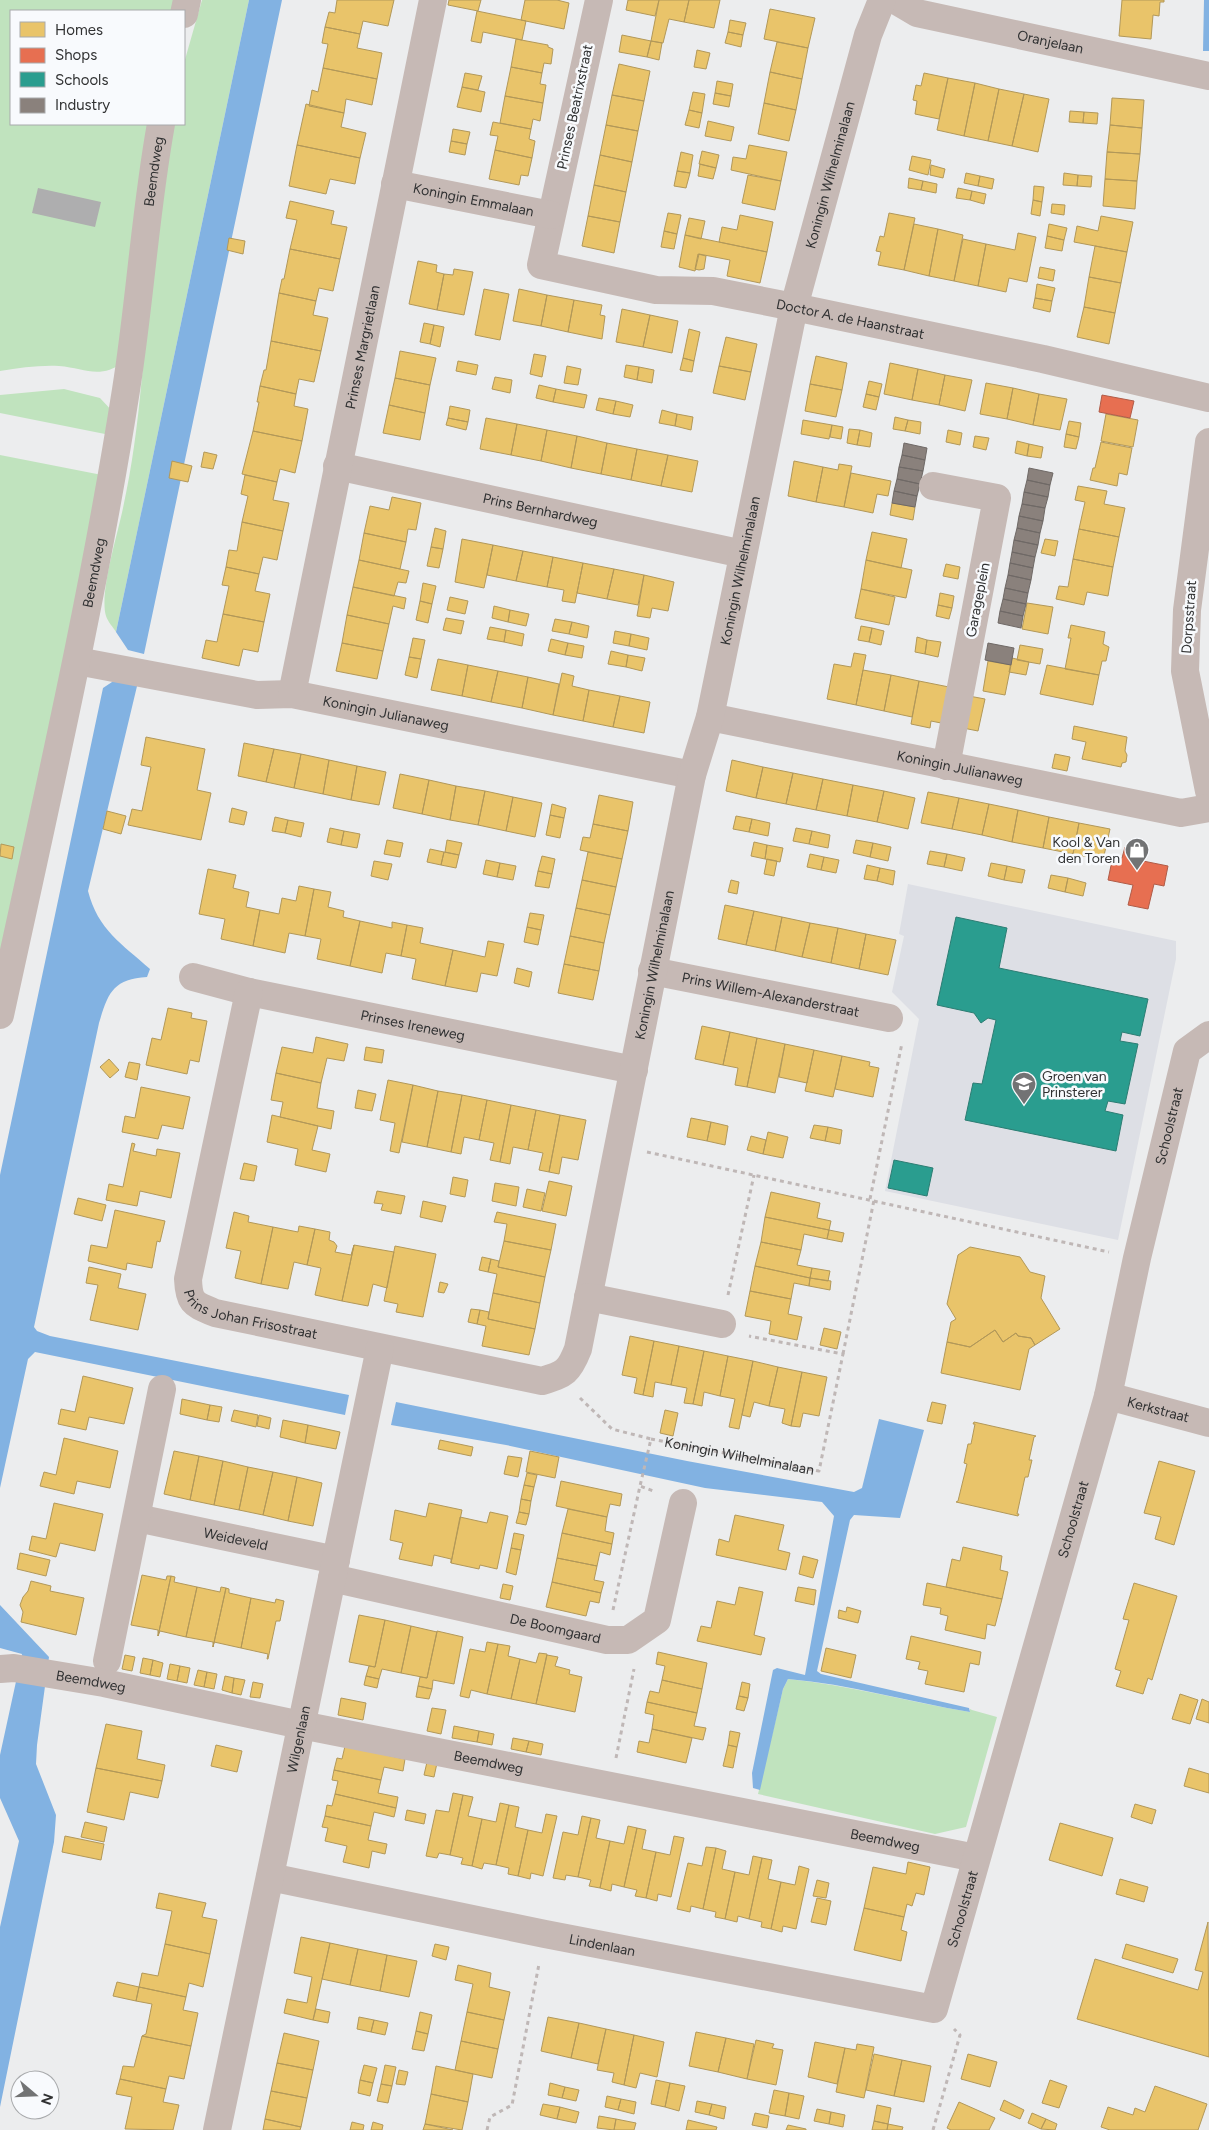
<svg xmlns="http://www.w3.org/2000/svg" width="1209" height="2130" font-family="Figtree,sans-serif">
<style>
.built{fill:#dddfe5}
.green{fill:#c0e3be}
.water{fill:#82b2e2}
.homes{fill:#e9c46a;stroke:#b29859}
.shops{fill:#e76f51;stroke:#b05c48}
.schools{fill:#2a9d8f;stroke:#2c7d73}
.industry{fill:#8a817c;stroke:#6f6966}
.building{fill:#aeaeaf}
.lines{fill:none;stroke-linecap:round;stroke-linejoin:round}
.path{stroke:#bfb7b6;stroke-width:3;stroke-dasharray:4 4;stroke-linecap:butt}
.minor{stroke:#c6b9b5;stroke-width:28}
.labels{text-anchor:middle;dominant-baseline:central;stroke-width:5;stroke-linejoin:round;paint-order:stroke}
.street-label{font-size:14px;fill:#303132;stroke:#f8fafd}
.poi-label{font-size:14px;fill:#303132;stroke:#f8fafd;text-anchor:end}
</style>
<rect width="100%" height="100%" fill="#ecedee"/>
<path class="built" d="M908 884 1176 941V959L1118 1240 885 1191 919 1019 892 992 904 936 899 934Z"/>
<path class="green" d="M0 0H183L180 11H11V124H153L124 362C99 380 85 368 59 366 39 365 20 368 0 371Z
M202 0H249L116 632C113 627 108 622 106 616 99 593 118 533 123 508 151 382 143 250 171 124H184V63Z
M64 389 100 398 114 413 110 435 0 413V395Z
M0 455 102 475 0 975Z
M788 1679C849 1685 909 1702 970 1712V1709L972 1710 997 1717 966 1827 935 1834 758 1794 783 1689Z"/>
<path class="water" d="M249 0H282L144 654 128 650 116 632Z
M1204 0H1209V51H1203Z
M124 679 138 682 88 891C98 930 122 944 150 969L147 977C113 979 108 993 99 1023L34 1327 37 1331 50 1336 349 1395 345 1415 35 1352 28 1359 0 1488V1175L103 688 112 682Z
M396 1402 687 1461 854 1492 862 1488 879 1419 924 1430 900 1518 854 1515 850 1520 817 1671 821 1674 969 1708 970 1712C909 1702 849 1684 788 1679L783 1689 760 1790 753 1788 752 1773 773 1670 777 1668 805 1675 834 1516 822 1502 705 1488 506 1445 391 1425Z
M0 1605 49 1657 37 1745 36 1764 56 1815 54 1842 0 2107V1927L19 1841 0 1798V1755L22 1654 0 1648Z"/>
<path class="homes" d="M337 0H394L388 26 363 21 360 34 325 27 329 12 335 13Z
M449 0H481L478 11 448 5Z
M525 0H557L569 3 564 29 521 20Z
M628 0H659L655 16 626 10Z
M659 0H689L684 22 669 19 663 43 651 41Z
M689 0H720L714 28 684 22Z
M1122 0H1164V2H1160L1159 16 1153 15 1151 39 1119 36Z
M770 9 815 18 808 48 764 39Z
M477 11 526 21 522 40 483 32 481 43 471 41Z
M730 20 746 23 743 35 728 32Z
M325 27 360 34 357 48 382 53 377 79 323 68 328 44 322 43Z
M728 32 743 35 741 47 725 43Z
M622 35 651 41 647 57 619 52Z
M516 39 548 45V47L553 49 551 64 544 63 542 73 511 67Z
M651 41 662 43 659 60 647 57Z
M777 42 808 48 802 79 770 72Z
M697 50 710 53 706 69 694 67Z
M619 64 650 71 644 101 612 95Z
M511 67 542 73 540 84 546 85 543 103 505 96Z
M323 68 377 79 372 105 346 99 344 113 309 106 312 90 318 92Z
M770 72 802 79 796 110 764 103Z
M465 73 482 76 478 90 462 87Z
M924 73 948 78 939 119 915 114 917 101 913 100 916 85 921 86Z
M948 78 975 83 964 136 937 130Z
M717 81 733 84 731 96 715 93Z
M975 83 999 89 988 141 964 136Z
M462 87 485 92 481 112 457 107Z
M999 89 1024 94 1012 146 988 141Z
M693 92 705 94 702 113 689 110Z
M715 93 731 96 729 107 713 104Z
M1024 94 1049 99 1038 152 1012 146Z
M612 95 644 101 638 131 606 125Z
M505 96 543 103 540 121 533 119 531 129 500 123Z
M1112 98 1144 100 1142 128 1110 125Z
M764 103 796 110 789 141 758 134Z
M306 104 344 113 341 127 366 133 360 158 297 145Z
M689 110 702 113 699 128 685 125Z
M1070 111 1084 112 1083 123 1069 122Z
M1084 112 1098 113 1097 124 1083 123Z
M708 121 734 127 731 141 705 136Z
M493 122 531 129 529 139 535 141 532 158 495 150 498 136 490 135Z
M606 125 638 131 632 162 600 155Z
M1110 125 1142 128 1140 154 1107 152Z
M453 129 470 132 467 144 451 141Z
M451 141 467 144 465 155 449 152Z
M297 145 360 158 355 184 330 179 326 194 289 186Z
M749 145 787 152 781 181 731 170 733 157 746 159Z
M495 150 532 158 528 176 521 175 519 185 489 179Z
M702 151 719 155 716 168 699 164Z
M681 152 693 155 690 173 677 171Z
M1107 152 1140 154 1137 181 1105 179Z
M600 155 632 162 626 192 594 185Z
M912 156 931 160 928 175 909 170Z
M700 164 716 168 713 179 698 176Z
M931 165 945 169 943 178 930 175Z
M677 171 690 173 686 188 674 186Z
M966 173 980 176 978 186 964 183Z
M1064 173 1078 175 1077 186 1063 185Z
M748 175 781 181 775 210 742 203Z
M1078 175 1092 176 1091 187 1077 186Z
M980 176 994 179 992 189 978 186Z
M909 178 923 181 921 190 908 188Z
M1105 179 1137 181 1135 209 1103 206Z
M923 181 937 184 936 193 921 190Z
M594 185 626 192 620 222 588 216Z
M1034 186 1044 187 1042 202 1033 200Z
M958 188 972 191 970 200 956 198Z
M972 191 986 194 984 204 970 200Z
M1033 200 1042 202 1040 216 1031 214Z
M290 201 334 211 331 224 347 227 340 259 290 249 297 220 286 218Z
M1052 204 1065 205 1064 215 1051 213Z
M668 213 681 215 677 234 664 231Z
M889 213 915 218 904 270 878 265 881 252 876 251 880 236 884 237Z
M740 215 773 222 767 252 719 242 722 227 737 230Z
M588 216 620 222 614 253 582 246Z
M1101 216 1133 222 1127 252 1074 242 1077 226 1098 231Z
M689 218 705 221 701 239 685 235Z
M914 224 938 229 929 276 904 270Z
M1049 224 1067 228 1064 240 1047 236Z
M938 229 963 235 954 281 929 276Z
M664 231 677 234 674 249 661 247Z
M1018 233 1036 237 1027 282 1009 278 1006 292 978 286 986 244 1015 250Z
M685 235 767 252 760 283 727 276 730 260 699 254 695 271 679 267Z
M1047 236 1064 240 1062 251 1045 248Z
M229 238 245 241 243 254 227 250Z
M963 239 986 244 978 286 954 281Z
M1095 246 1127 252 1121 283 1089 277Z
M290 249 340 259 333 291 319 288 316 301 279 293 282 279H284Z
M698 254 706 256 704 269 699 270 695 269Z
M418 261 437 265 436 272 444 274 437 310 409 304Z
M1040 267 1055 270 1053 281 1038 278Z
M454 269 473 272 464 315 437 310 444 274 453 275Z
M1089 277 1121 283 1115 313 1084 307Z
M1037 284 1055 288 1052 301 1035 298Z
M484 289 509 294 500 340 475 335Z
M519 289 547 295 541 326 513 321Z
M279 293 316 301 313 315 328 318 321 351 271 341Z
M547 295 574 300 568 332 541 326Z
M1035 298 1052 301 1050 312 1033 308Z
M574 300 602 305 600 315 605 316 602 339 568 332Z
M1084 307 1115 313 1109 344 1077 337Z
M622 309 650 315 643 347 616 342Z
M650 315 678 321 672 353 643 347Z
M424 323 434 325 430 344 420 342Z
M434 325 444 327 440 347 430 344Z
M689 329 700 332 694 361 683 358Z
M726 337 757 344 751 372 719 366Z
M271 341 321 351 314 382 299 379 296 394 260 386 264 370H266Z
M400 351 436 358 430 385 395 378Z
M534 354 546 356 542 377 530 374Z
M816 356 847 363 842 390 810 384Z
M683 358 694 361 692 372 680 370Z
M458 361 478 365 476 375 456 371Z
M890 363 918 369 912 400 884 394Z
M626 365 639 367 637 380 624 377Z
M567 366 581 369 578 385 564 383Z
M719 366 751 372 745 400 713 393Z
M639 367 654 370 652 383 637 380Z
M918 369 945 375 939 405 912 400Z
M945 375 972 380 965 411 939 405Z
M495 377 512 380 510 393 492 389Z
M395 378 430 385 425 413 389 405Z
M869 381 882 384 879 397 866 394Z
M986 383 1013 388 1007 419 980 414Z
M810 384 842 390 836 417 805 411Z
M539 385 556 389 553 402 536 398Z
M260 386 296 394 294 406 308 409 302 441 253 431 259 402H257Z
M1013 388 1039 394 1033 425 1007 419Z
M556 389 587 395 584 408 553 402Z
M866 394 879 397 876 410 863 407Z
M1039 394 1067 399 1060 430 1033 425Z
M599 398 616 401 613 414 596 410Z
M616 401 633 405 630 417 613 414Z
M389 405 425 413 420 440 383 433Z
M450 406 470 410 468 422 448 418Z
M662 410 677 414 675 426 659 423Z
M677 414 693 417 691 430 675 426Z
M1106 414 1138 420 1133 447 1101 441Z
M895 417 908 420 905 431 893 429Z
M448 418 468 422 466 430 446 425Z
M486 418 517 424 511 455 480 449Z
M803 420 832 425 829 439 801 434Z
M908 420 921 422 920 434 905 431Z
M1069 421 1081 423 1079 437 1066 434Z
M517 424 547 430 541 461 511 455Z
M832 425 843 427 841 439 830 437Z
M849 429 860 430 857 445 847 443Z
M547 430 577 436 571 468 541 461Z
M860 430 872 433 870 447 857 445Z
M948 430 962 433 960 445 946 442Z
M253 431 302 441 295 473 280 469 277 482 242 474Z
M1066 434 1079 437 1076 449 1064 447Z
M577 436 607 443 601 474 571 468Z
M975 436 989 438 986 450 973 447Z
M1017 441 1029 444 1027 456 1015 453Z
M1101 442 1132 448 1127 475 1119 473 1117 486 1090 480 1093 468H1095Z
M607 443 637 449 631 480 601 474Z
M1029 444 1043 447 1041 458 1027 456Z
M637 449 668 455 661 486 631 480Z
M204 452 217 455 213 469 201 467Z
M668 455 698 461 692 492 661 486Z
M172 461 192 466 188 482 169 478Z
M794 461 823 467 816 502 788 496Z
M839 464 852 466 844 507 816 502 823 467 838 470Z
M851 473 891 481 888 496 877 494 873 513 844 507Z
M245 475 277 482 273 500 289 503 283 531 242 522 248 496 241 494Z
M1078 486 1107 491 1104 504 1125 508 1119 537 1079 529 1085 502 1075 500Z
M392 497 421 503 416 530 408 529 406 542 364 533 370 506 389 510Z
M892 503 915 507 913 520 890 515Z
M242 522 283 531 277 560 263 557 259 574 226 567 229 550 237 551Z
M435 528 446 531 443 549 431 547Z
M1079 529 1119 537 1113 567 1073 559Z
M872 532 907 539 901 568 866 560Z
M364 533 406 542 400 569 359 560Z
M462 539 493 545 484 588 455 582Z
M1045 539 1058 541 1055 556 1041 553Z
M493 545 523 551 516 581 487 575Z
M431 547 443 549 439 568 427 566Z
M523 551 553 557 547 587 516 581Z
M553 557 583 563 575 603 562 601 564 590 547 587Z
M1073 559 1113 567 1108 596 1087 592 1084 605 1056 599 1059 586 1068 587Z
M359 560 409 571 406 583 398 582 394 596 353 587Z
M866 560 912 570 906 598 861 589Z
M583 563 614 569 607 599 577 593Z
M946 564 960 567 958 579 943 576Z
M226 567 259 574 255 591 270 594 264 622 223 614 229 586 222 585Z
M614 569 644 575 638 605 607 599Z
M644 575 674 582 668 611 652 608 650 618 637 616Z
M423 583 436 586 432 604 420 601Z
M353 587 406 598 404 609 393 606 389 624 347 615Z
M861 589 895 597 889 625 855 618Z
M940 593 954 596 952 608 938 605Z
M450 597 468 601 465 614 447 610Z
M420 601 432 604 428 623 416 620Z
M1027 603 1053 607 1048 634 1022 629Z
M938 605 952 608 949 619 936 616Z
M494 606 510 610 508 622 492 618Z
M510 610 529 614 526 626 508 622Z
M223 614 264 622 258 652 243 649 239 666 202 658 206 640 217 642Z
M347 615 389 624 383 651 342 643Z
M446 618 464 621 461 634 443 630Z
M555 619 572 622 569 634 552 631Z
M572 622 589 626 587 638 569 634Z
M1071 625 1105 632 1103 644 1109 647 1106 661H1102L1099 675 1065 669 1071 638H1068Z
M861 626 872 628 869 642 858 640Z
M490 627 506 630 504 642 487 639Z
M872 628 884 631 881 645 869 642Z
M506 630 524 634 522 646 504 642Z
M615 631 631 634 629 646 613 643Z
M631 634 649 638 647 650 629 646Z
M917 637 927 640 925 654 915 652Z
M413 638 425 640 421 659 409 657Z
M551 639 568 643 565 655 548 651Z
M927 640 941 642 938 657 925 654Z
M342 643 383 651 377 679 336 671Z
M568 643 584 646 582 658 565 655Z
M1020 645 1043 649 1040 664 1017 660Z
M611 651 628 655 626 667 608 664Z
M854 653 866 655 856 705 827 699 834 664 851 667Z
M628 655 645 658 642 671 626 667Z
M409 657 421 659 417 678 405 675Z
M1012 658 1029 662 1026 675 1009 672Z
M438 659 468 665 462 696 431 690Z
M988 661 1011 665 1005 695 983 691Z
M468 665 498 671 491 702 462 696Z
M1047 665 1099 675 1093 705 1040 694Z
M863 670 891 675 884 711 856 705Z
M498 671 528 677 522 708 491 702Z
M562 673 574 676 572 686 589 690 583 721 553 715Z
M891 675 919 681 912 717 884 711Z
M528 677 559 684 553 715 522 708Z
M919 681 949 687 941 723 931 721 930 728 911 724Z
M589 690 620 696 613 727 583 721Z
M620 696 650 702 644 733 613 727Z
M969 696 985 699 978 731 963 728Z
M1074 726 1127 737 1125 751 1127 755 1126 762 1122 763 1121 767 1082 759 1086 742 1072 739Z
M146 737 205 749 197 790 211 793 201 840 128 825 132 809 142 811 151 767 141 765Z
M244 743 274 749 266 782 238 776Z
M274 749 301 754 294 788 266 782Z
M301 754 329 760 323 794 294 788Z
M1055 754 1070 757 1067 771 1052 768Z
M329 760 357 766 351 800 323 794Z
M732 760 763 767 756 798 726 791Z
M357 766 386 772 379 805 351 800Z
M763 767 793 773 786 804 756 798Z
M793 773 823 779 816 810 786 804Z
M400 774 429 780 422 814 393 808Z
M823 779 853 785 847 816 816 810Z
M429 780 456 786 450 820 422 814Z
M853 785 884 791 877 822 847 816Z
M456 786 485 791 478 825 450 820Z
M485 791 513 797 506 831 478 825Z
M884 791 915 798 908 829 877 822Z
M928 792 959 798 952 829 921 823Z
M599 795 633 802 628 831 593 824Z
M513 797 542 803 535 837 506 831Z
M959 798 989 804 982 835 952 829Z
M552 804 566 808 564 818 550 815Z
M989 804 1018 810 1012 842 982 835Z
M232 808 247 812 244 825 229 822Z
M1018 810 1049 817 1043 848 1012 842Z
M107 811 126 816 121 834 103 829Z
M550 815 564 818 560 838 546 835Z
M736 816 752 819 749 832 733 829Z
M275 817 288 820 285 833 272 831Z
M1049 817 1079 823 1073 854 1043 848Z
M752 819 770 823 768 836 749 832Z
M288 820 304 823 301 837 285 833Z
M1079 823 1110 829 1103 860 1073 854Z
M593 824 628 831 622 859 580 850 583 837 590 838Z
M330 828 344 831 341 845 327 842Z
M796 828 812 831 809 844 793 841Z
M344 831 360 834 357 848 341 845Z
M812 831 830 835 828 848 809 844Z
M387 840 403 843 400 857 384 854Z
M447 840 462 843 459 855 445 852Z
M856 840 873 843 870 857 853 853Z
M754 842 767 845 765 859 751 856Z
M873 843 891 847 888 861 870 857Z
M1 844 14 847 12 859 0 856Z
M767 845 783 848 780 862 765 859Z
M430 849 444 852 441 865 427 862Z
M930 851 947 854 944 867 927 864Z
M444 852 459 855 456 868 441 865Z
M588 852 622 859 616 887 582 880Z
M810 854 824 857 821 870 807 867Z
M947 854 965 858 962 871 944 867Z
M542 856 555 859 552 874 538 871Z
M824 857 839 860 836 873 821 870Z
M767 859 777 861 774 876 764 874Z
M486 860 500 863 497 877 483 874Z
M374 861 392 864 388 880 371 876Z
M500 863 516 866 513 880 497 877Z
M991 863 1007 866 1004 880 988 876Z
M867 865 880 868 877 881 864 879Z
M1007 866 1025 870 1022 883 1004 880Z
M880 868 895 871 893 885 877 881Z
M208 869 236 875 233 888 249 892 246 907 260 910 253 946 221 939 225 919 199 914Z
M538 871 552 874 549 888 535 886Z
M1051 875 1068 878 1065 892 1048 888Z
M1068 878 1086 883 1083 896 1065 892Z
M582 880 616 887 610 915 576 908Z
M731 880 739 882 737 894 728 892Z
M299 886 314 889 305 936 289 933 285 953 253 946 260 910 279 914 282 898 296 901Z
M314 889 331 892 328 907 344 911 343 917 360 921 350 966 317 959 321 939 305 936Z
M725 905 754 911 746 945 718 939Z
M576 908 610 915 604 943 570 936Z
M754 911 782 917 775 951 746 945Z
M530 913 544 915 541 930 527 927Z
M782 917 810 923 802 957 775 951Z
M360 921 392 928V922L407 925 401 956 386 953 382 973 350 966Z
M810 923 838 928 831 963 802 957Z
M407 925 423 928 420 943 453 950 445 986 412 979 416 959 401 956Z
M527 927 541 930 538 945 524 942Z
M838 928 866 934 859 969 831 963Z
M866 934 896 940 888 975 859 969Z
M570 936 604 943 599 971 564 964Z
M488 941 504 944 497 976 481 973 477 992 445 986 453 950 485 957Z
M564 964 599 971 593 1000 558 993Z
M517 968 532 972 529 987 514 983Z
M168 1008 192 1013 191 1018 207 1021 199 1062 190 1060 187 1074 146 1065 152 1038 161 1040Z
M702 1026 730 1032 723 1065 695 1059Z
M730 1032 757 1038 747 1087 735 1085 738 1068 723 1065Z
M316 1037 348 1044 344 1061 327 1058 321 1083 276 1073 282 1047 313 1053Z
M757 1038 785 1044 775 1093 747 1087Z
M785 1044 814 1050 807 1083 779 1077Z
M366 1047 384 1050 382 1063 364 1060Z
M814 1050 842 1056 833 1097 805 1091Z
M842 1056 870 1062 869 1066 879 1068 873 1097 835 1089Z
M109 1059 119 1070 110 1078 100 1067Z
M129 1062 140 1064 137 1080 125 1077Z
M276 1073 321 1083 317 1108 334 1111 331 1129 280 1117 283 1102 271 1100Z
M388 1080 413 1085 399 1153 390 1151 395 1123 380 1120Z
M413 1085 438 1091 427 1147 402 1142Z
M141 1087 190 1097 183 1129 162 1125 158 1139 122 1132 125 1116 135 1118Z
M358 1090 376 1094 372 1111 355 1108Z
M438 1091 462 1095 451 1152 427 1147Z
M462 1095 487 1100 479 1140 464 1137 461 1154 451 1152Z
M487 1100 511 1105 500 1162 490 1160 494 1143 479 1140Z
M511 1105 536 1110 528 1150 513 1147 510 1164 500 1162Z
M536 1110 560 1115 549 1172 539 1170 543 1153 528 1150Z
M272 1115 318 1126 312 1150 330 1154 326 1172 295 1165 298 1149 267 1142Z
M560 1115 586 1120 578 1160 562 1157 559 1174 549 1172Z
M691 1118 711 1122 707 1141 687 1137Z
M711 1122 728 1126 725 1145 707 1141Z
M814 1125 828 1127 825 1141 810 1138Z
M828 1127 842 1130 840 1144 825 1141Z
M768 1132 788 1137 783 1158 763 1154Z
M751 1136 766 1140 763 1154 747 1150Z
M132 1143 135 1144 133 1151 156 1156 157 1149 180 1153 171 1198 140 1191 137 1206 106 1200 109 1184 123 1187Z
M244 1163 257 1166 254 1181 240 1179Z
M453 1177 468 1180 465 1197 450 1194Z
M549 1181 572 1186 566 1216 542 1211Z
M495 1183 519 1187 516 1206 492 1201Z
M527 1189 545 1193 541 1211 523 1207Z
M377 1191 405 1196 401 1214 381 1210 383 1204 374 1203Z
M771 1192 820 1203 817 1218 831 1221 829 1230 765 1217Z
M78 1198 106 1205 102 1221 74 1214Z
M423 1201 446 1206 442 1222 420 1217Z
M115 1210 165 1221 160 1242 157 1241 152 1268 127 1263 126 1270 88 1261 91 1245 107 1248Z
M234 1212 249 1216 248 1222 273 1227 261 1284 235 1278 241 1251 226 1248Z
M497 1212 556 1224 551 1250 504 1241 507 1224 494 1222Z
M765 1217 829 1230 827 1239 804 1234 801 1250 761 1242Z
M299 1226 315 1229 307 1265 294 1262 288 1289 261 1284 273 1227 298 1232Z
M315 1229 330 1232 329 1240 334 1242 337 1246 335 1252 351 1255 354 1245 342 1301 315 1295 321 1268 307 1265Z
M829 1230 844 1233 842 1242 827 1239Z
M504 1241 551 1250 545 1277 498 1267Z
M761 1242 801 1250 797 1265 812 1268 810 1278 755 1266Z
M354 1245 394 1252 387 1288 373 1284 368 1306 342 1301Z
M395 1246 436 1254 423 1317 396 1312 398 1304 384 1301Z
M970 1247 1020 1257 1030 1272 1045 1276 1041 1298 1060 1329 1035 1345 1031 1338 1018 1336 1016 1333 1003 1342 995 1330 970 1347 947 1342 951 1322 956 1319 947 1304 958 1255Z
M482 1257 491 1259 488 1272 479 1270Z
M491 1259 499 1261 498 1267 545 1277 540 1303 493 1293 497 1274 488 1272Z
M755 1266 810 1278 809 1286 794 1283 791 1299 750 1291Z
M89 1267 121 1274 118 1288 146 1294 138 1330 90 1320 98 1285 86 1283Z
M812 1268 830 1271 828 1281 810 1278Z
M810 1278 831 1281 830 1290 809 1286Z
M440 1282 448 1284 444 1293 438 1292Z
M750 1291 791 1299 788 1314 802 1317 797 1340 769 1334 771 1321 745 1316Z
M493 1293 540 1303 535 1329 488 1319Z
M471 1309 480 1310 477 1324 468 1322Z
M480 1310 489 1312 488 1319 535 1329 529 1355 482 1346 486 1326 477 1324Z
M824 1328 841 1332 837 1349 820 1345Z
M995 1330 1003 1342 1016 1333 1018 1336 1031 1338 1035 1345 1029 1349 1020 1390 941 1373 947 1342 970 1347Z
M630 1336 654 1341 643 1395 634 1393 637 1378 622 1375Z
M654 1341 679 1346 671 1385 655 1382 653 1397 643 1395Z
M679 1346 704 1351 693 1404 684 1403 687 1388 671 1385Z
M704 1351 728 1356 720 1396 704 1392 702 1406 693 1404Z
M728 1356 753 1361 739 1429 729 1427 735 1399 720 1396Z
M753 1361 778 1367 769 1406 754 1402 750 1417 742 1415Z
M778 1367 802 1372 791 1426 782 1423 785 1409 769 1406Z
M802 1372 827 1377 819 1416 803 1413 800 1427 791 1426Z
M83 1376 133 1388 124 1424 89 1417 86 1430 58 1424 61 1409 75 1412Z
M182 1399 210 1405 207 1420 180 1414Z
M932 1402 946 1405 942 1424 927 1421Z
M210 1405 222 1407 219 1422 207 1420Z
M234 1410 258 1415 256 1427 231 1421Z
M665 1410 678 1413 673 1436 660 1433Z
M259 1415 271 1418 269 1429 257 1426Z
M283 1420 308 1425 305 1443 280 1437Z
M974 1422 1036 1436 1034 1437 1029 1460H1032L1028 1477H1025L1017 1514H1019L1018 1516 956 1502 958 1501 967 1464 964 1463 968 1444H971L975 1424H973Z
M308 1425 340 1432 336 1449 305 1443Z
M64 1438 118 1451 110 1488 77 1481 74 1494 40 1486 44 1472 56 1475Z
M440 1440 473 1447 471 1456 438 1449Z
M174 1451 199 1456 190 1500 164 1494Z
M530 1451 559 1457 555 1478 526 1472Z
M199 1456 223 1461 214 1505 190 1500Z
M508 1456 522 1458 518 1477 504 1474Z
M223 1461 248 1467 239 1510 214 1505Z
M1159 1461 1195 1471 1174 1545 1155 1539 1161 1517 1144 1513Z
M248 1467 273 1472 263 1515 239 1510Z
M273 1472 297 1477 288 1521 263 1515Z
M527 1473 537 1475 534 1487 524 1485Z
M297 1477 322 1483 313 1526 288 1521Z
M561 1481 622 1494 620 1506 610 1504 607 1517 556 1506Z
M524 1485 534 1487 531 1501 521 1499Z
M521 1499 531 1501 529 1514 519 1512Z
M54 1503 103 1514 95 1551 60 1543 56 1557 29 1550 32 1536 46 1539Z
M429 1503 462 1510 451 1563V1559L434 1555 432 1566 399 1559 403 1543 390 1540 395 1510 426 1517Z
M568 1509 607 1517 605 1531 614 1533 612 1544 562 1533Z
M490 1512 508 1516 497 1569 480 1565 479 1569 451 1563 460 1517 487 1523Z
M519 1512 529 1514 526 1525 516 1523Z
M735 1515 784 1525 778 1550 790 1553 786 1570 716 1555 719 1539 729 1542Z
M514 1533 524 1535 521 1550 511 1548Z
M562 1533 612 1544 610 1555 600 1552 597 1566 557 1558Z
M963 1547 1002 1556 1000 1570 1008 1572 1002 1599 946 1587 952 1559 960 1561Z
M511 1548 521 1550 516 1575 506 1572Z
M20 1553 50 1560 46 1576 17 1569Z
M803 1556 818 1560 813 1578 799 1574Z
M557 1558 597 1566 594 1580 604 1582 601 1593 552 1582Z
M142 1575 166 1580 167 1576H171L158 1636V1630L131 1625Z
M171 1576 175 1577 174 1582 197 1587 186 1637 160 1631 158 1636Z
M31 1581 51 1586 50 1591 84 1598 76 1635 21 1622 23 1612 20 1605 23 1597 28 1591Z
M552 1582 601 1593 599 1603 590 1601 586 1616 546 1607Z
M927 1583 1002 1599 995 1626 987 1624 985 1639 945 1630 948 1616 940 1614 941 1608 923 1605Z
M1134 1583 1177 1596 1152 1680 1148 1678 1143 1694 1116 1686 1121 1671 1115 1669 1129 1620 1123 1619Z
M503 1584 513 1586 510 1600 500 1598Z
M197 1587 220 1592 221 1587 226 1588 213 1647V1642L186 1637Z
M739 1587 763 1592 754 1635 765 1638 761 1655 697 1641 701 1626 711 1628 717 1601 735 1605Z
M798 1587 816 1590 814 1605 795 1601Z
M226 1588 229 1589V1593L251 1598 241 1648 214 1642 213 1647Z
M251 1598 275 1603 276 1599 284 1601 280 1621H276L268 1659H267L268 1654 241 1648Z
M847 1607 861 1611 858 1623 838 1618 839 1610 846 1612Z
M359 1615 385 1620 375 1667 349 1662Z
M385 1620 411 1626 401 1673 382 1669 379 1679 366 1676 369 1666 375 1667Z
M411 1626 437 1632 427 1678 401 1673Z
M437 1631 463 1637 454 1684 433 1680 432 1689 418 1686 420 1677 427 1678Z
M911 1636 981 1652 979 1665 970 1663 964 1692 925 1684 928 1671 918 1669 920 1662 906 1659Z
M487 1642 498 1644 487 1694 471 1690 469 1698 460 1696 470 1649 485 1652Z
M498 1644 510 1646 508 1656 520 1659 511 1699 487 1694Z
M826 1648 856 1655 851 1678 821 1671Z
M658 1652 707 1663 702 1689 662 1680 665 1666 656 1664Z
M539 1653 547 1654 536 1704 511 1699 520 1659 536 1663Z
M125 1655 135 1657 132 1671 122 1669Z
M547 1655 558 1657 555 1666 570 1670 569 1674 582 1677 575 1712 536 1704Z
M143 1658 153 1660 150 1675 140 1673Z
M153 1660 163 1663 160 1677 150 1675Z
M170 1664 180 1666 177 1681 167 1679Z
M180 1666 190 1668 187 1683 177 1681Z
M198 1670 207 1672 204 1687 194 1685Z
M207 1672 217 1674 214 1689 204 1687Z
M225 1676 234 1678 232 1693 222 1690Z
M366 1676 379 1679 377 1688 364 1685Z
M234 1678 245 1680 241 1695 232 1693Z
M662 1680 702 1689 697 1713 647 1702 650 1691 659 1693Z
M253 1682 263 1684 260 1698 250 1697Z
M742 1682 750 1684 748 1698 739 1696Z
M418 1686 432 1689 429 1699 416 1697Z
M1180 1694 1198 1700 1190 1724 1172 1719Z
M739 1696 748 1698 744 1711 736 1709Z
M341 1698 366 1703 363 1720 338 1715Z
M1202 1699 1209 1702V1723L1196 1719Z
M647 1702 697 1713 694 1726 706 1728 703 1740 652 1729 654 1715 645 1713Z
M432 1708 446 1710 441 1734 427 1731Z
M106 1724 142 1731 137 1759 165 1765 162 1781 96 1768Z
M454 1726 479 1731 477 1742 452 1738Z
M652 1729 692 1738 686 1763 637 1752 639 1741 649 1743Z
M479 1731 494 1734 492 1745 477 1742Z
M730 1731 740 1733 737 1747 728 1745Z
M513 1738 529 1741 526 1752 511 1749Z
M529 1741 543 1744 541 1755 526 1752Z
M216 1745 242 1751 237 1772 211 1766Z
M728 1745 737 1747 733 1768 723 1766Z
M345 1746 405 1759 403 1771 384 1767 381 1780 334 1770 337 1758 342 1759Z
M427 1762 437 1763 434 1777 424 1775Z
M96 1768 162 1781 158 1798 130 1792 124 1820 87 1812Z
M1189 1768 1209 1774V1793L1184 1786Z
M334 1770 381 1780 378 1793 398 1797 396 1808 335 1794 338 1781 332 1780Z
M453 1793 463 1795 450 1855 439 1853 437 1858 426 1856 436 1810 449 1812Z
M335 1794 396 1808 394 1817 374 1812 371 1826 325 1816 327 1805 332 1806Z
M463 1795 473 1797 468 1816 482 1819 472 1866 461 1864 463 1858 450 1855Z
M500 1803 509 1805 496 1865 484 1863 482 1869 472 1866 482 1819 496 1822Z
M1135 1804 1156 1810 1152 1824 1131 1817Z
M509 1805 519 1807 515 1827 528 1830 518 1876 508 1874 509 1868 496 1865Z
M407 1810 426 1814 424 1824 405 1820Z
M546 1814 557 1816 543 1876 531 1873 530 1879 518 1876 528 1830 542 1833Z
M325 1816 371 1826 368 1840 387 1844 385 1854 372 1851 369 1868 343 1862 347 1846 325 1841 328 1828 322 1827Z
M582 1816 591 1818 578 1877 566 1875 565 1880 553 1878 563 1832 578 1835Z
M591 1818 600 1820 596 1838 610 1841 600 1888 589 1886 591 1880 578 1877Z
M85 1822 107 1827 104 1842 81 1837Z
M1060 1823 1113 1838 1102 1876 1049 1860Z
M628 1826 637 1828 624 1887 612 1884 611 1891 600 1888 610 1841 624 1844Z
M637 1828 646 1830 642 1849 656 1852 646 1898 635 1896 637 1890 624 1887Z
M65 1836 104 1844 101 1860 62 1852Z
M674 1836 684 1838 671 1897 658 1894 657 1901 646 1898 656 1852 670 1855Z
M706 1847 716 1848 703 1909 691 1906 690 1912 677 1909 688 1863 702 1866Z
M716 1848 726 1851 722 1869 735 1872 725 1919 715 1917 716 1912 703 1909Z
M753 1856 762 1858 749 1919 738 1916 737 1922 725 1919 735 1872 749 1875Z
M762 1858 772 1860 768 1879 781 1882 771 1929 761 1927 762 1922 749 1919Z
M908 1862 930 1867 924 1895 916 1893 912 1906 907 1904 904 1917 864 1908 873 1867 906 1874Z
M799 1866 809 1869 796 1929 783 1926 782 1932 771 1929 781 1882 795 1885Z
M1120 1879 1148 1887 1144 1902 1116 1894Z
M817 1880 829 1883 826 1898 813 1896Z
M159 1893 206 1903 202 1917 217 1920 210 1954 165 1944 172 1911 156 1908Z
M817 1898 831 1901 826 1925 811 1922Z
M864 1908 904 1917 901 1930 907 1932 901 1961 854 1950Z
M1208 1922 1209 2057 1077 2019 1095 1959 1198 1990 1203 1972 1195 1970Z
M301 1937 330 1943 313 2020 284 2013 287 1999 307 2003 312 1977 294 1973Z
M330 1943 358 1949 350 1985 322 1979Z
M165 1944 210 1954 203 1987 189 1983 186 1997 139 1987 142 1973 158 1976Z
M435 1944 449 1947 446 1960 432 1956Z
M1126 1944 1178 1959 1173 1973 1122 1958Z
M358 1949 387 1955 380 1991 350 1985Z
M387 1955 417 1961 409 1997 380 1991Z
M458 1965 491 1973 489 1987 510 1992 504 2020 467 2012 473 1984 455 1980Z
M117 1982 139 1987 136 2001 113 1996Z
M139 1987 186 1997 183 2010 198 2013 191 2046 142 2036 146 2034 152 2004 136 2001Z
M316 2009 330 2012 328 2023 313 2020Z
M420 2012 432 2015 428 2034 416 2031Z
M467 2012 504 2020 498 2049 461 2041Z
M359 2017 374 2020 371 2032 357 2029Z
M548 2017 579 2023 571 2058 541 2051Z
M374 2020 388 2023 385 2035 371 2032Z
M579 2023 606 2029 598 2064 571 2058Z
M606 2029 634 2035 624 2085 612 2082 614 2073 597 2070Z
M416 2031 428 2034 424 2051 412 2049Z
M696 2032 726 2038 718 2072 689 2066Z
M284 2033 319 2041 313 2070 277 2063Z
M634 2035 664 2042 657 2077 640 2073 636 2088 624 2085Z
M142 2036 191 2046 184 2079 169 2076 166 2089 120 2079 123 2066 134 2067Z
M726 2038 754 2044 747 2079 718 2072Z
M756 2040 774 2044 772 2048 783 2050 776 2085 747 2079Z
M461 2041 498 2049 492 2078 455 2070Z
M815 2042 845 2048 837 2084 808 2077Z
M857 2044 874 2047 864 2098 836 2092 845 2048 856 2050Z
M874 2054 902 2060 894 2096 866 2090Z
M968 2054 997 2062 990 2087 961 2079Z
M902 2060 931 2066 924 2102 894 2096Z
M277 2063 313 2070 307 2098 271 2091Z
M364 2065 377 2068 373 2083 360 2080Z
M385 2065 396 2067 392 2086 381 2084Z
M436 2066 473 2074 468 2102 431 2094Z
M399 2070 408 2072 405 2085 396 2084Z
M120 2079 166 2089 163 2102 179 2105 173 2130 125 2129 132 2097 116 2094Z
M360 2080 373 2083 370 2096 358 2093Z
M656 2080 670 2083 665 2107 651 2104Z
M1050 2080 1067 2086 1059 2108 1042 2103Z
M550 2083 565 2087 562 2098 548 2095Z
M670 2083 685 2086 679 2111 665 2107Z
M381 2084 392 2086 388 2103 377 2101Z
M1155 2086 1207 2104 1198 2130H1110L1101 2127 1108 2107 1133 2115 1135 2108 1145 2112Z
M565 2087 579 2090 576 2101 562 2098Z
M774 2090 789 2093 785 2116 769 2113Z
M271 2091 307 2098 301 2127 265 2119Z
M789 2093 804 2096 799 2119 785 2116Z
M431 2094 468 2102 462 2130 425 2124Z
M607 2096 621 2099 618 2110 605 2107Z
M621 2099 636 2102 634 2114 618 2110Z
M1004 2100 1024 2110 1020 2119 1000 2110Z
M697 2101 712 2104 709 2115 695 2112Z
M959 2102 995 2118 989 2130H951L947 2128Z
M543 2104 560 2107 557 2119 540 2115Z
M712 2104 726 2107 724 2119 709 2115Z
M877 2105 891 2108 888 2124 874 2121Z
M560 2107 579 2112 576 2123 557 2119Z
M817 2109 831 2112 829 2124 814 2121Z
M831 2112 845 2115 843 2127 829 2124Z
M755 2113 769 2116 767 2128 752 2125Z
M1032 2113 1046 2119 1041 2129 1028 2123Z
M599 2116 616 2119 614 2130 597 2128Z
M265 2119 301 2127 300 2130H263Z
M616 2119 636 2123 634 2130H614Z
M1046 2119 1057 2124 1055 2130 1041 2129Z
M688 2120 717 2127 716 2130H686Z
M874 2121 888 2124 887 2130H872Z
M352 2122 364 2125 363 2130H350Z
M373 2122 383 2125 382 2130H371Z
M425 2124 453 2130H423Z
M888 2124 903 2127 902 2130H887Z
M788 2125 806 2129V2130H786Z"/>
<path class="shops" d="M1102 395 1134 401 1130 418 1099 412Z
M1125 847 1145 851 1143 861 1168 866 1164 886 1154 884 1148 909 1128 905 1133 885 1108 880 1113 856 1122 858Z"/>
<path class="schools" d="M956 917 1007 928 999 968 1148 999 1140 1036 1122 1032 1120 1041 1138 1044 1125 1104 1108 1101 1105 1111 1123 1115 1116 1151 965 1120 973 1083 982 1084 996 1020 988 1018 981 1023 974 1013 937 1005Z
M894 1160 933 1168 927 1196 888 1188Z"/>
<path class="industry" d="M904 443 927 448 925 460 902 455Z
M902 455 925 460 923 471 899 467Z
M899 467 923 471 920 484 897 479Z
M1029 468 1053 473 1050 485 1027 480Z
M897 479 920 484 917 496 894 491Z
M1027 480 1050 485 1048 497 1024 492Z
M894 491 917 496 915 507 892 503Z
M1024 492 1048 497 1045 508 1022 504Z
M1022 504 1045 508 1043 521 1019 516Z
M1019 516 1043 521 1040 533 1017 528Z
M1017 528 1040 533 1038 545 1014 540Z
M1014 540 1038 545 1035 557 1012 552Z
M1012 552 1035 557 1033 568 1010 563Z
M1010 563 1033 568 1031 580 1008 575Z
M1008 575 1031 580 1028 593 1005 588Z
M1005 588 1028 593 1026 604 1003 599Z
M1003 599 1026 604 1023 616 1000 611Z
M1000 611 1023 616 1021 628 998 623Z
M988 643 1014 648 1011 665 985 660Z"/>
<path class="building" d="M38 188 101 202 95 227 32 213Z"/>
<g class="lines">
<g class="path">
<path d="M647 1152 1109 1252"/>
<path d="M870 1199 902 1043"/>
<path d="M728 1295 754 1175"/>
<path d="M843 1354 874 1200"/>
<path d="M580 1398 612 1429 651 1439 640 1486"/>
<path id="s1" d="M651 1439 819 1471 843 1354 749 1336"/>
<path d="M613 1610 640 1486 656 1492"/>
<path d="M616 1758 634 1669"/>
<path d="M487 2130 490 2117 512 2105 539 1964"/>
<path d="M933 2130 960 2035 954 2029"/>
</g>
<g class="minor">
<path id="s2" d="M599 0 541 265 656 290 713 291 794 307 1043 359 1209 398"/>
<path id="s3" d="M895 0 917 13 1209 76"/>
<path d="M184 14 187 0"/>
<path id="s4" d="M395 184 551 215"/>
<path d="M1209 442 1187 610 1185 671 1209 791"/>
<path id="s5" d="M337 466 743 554"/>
<path d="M933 486 997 498 946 766"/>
<path id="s6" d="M77 661 257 695 292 694 692 775"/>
<path id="s7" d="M292 694 433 0"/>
<path id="s8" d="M710 717 1181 813 1209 808"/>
<path id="s9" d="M652 971 889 1018"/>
<path id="s10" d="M193 977 249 992 634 1070"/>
<path id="s11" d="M249 992 188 1279C189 1304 194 1304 215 1313L542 1381C565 1374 569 1372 578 1349L692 775 710 717 794 307 868 35 882 0"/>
<path id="s12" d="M0 1015C45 807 93 600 126 390 140 302 145 212 161 124"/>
<path d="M588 1297 722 1324"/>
<path id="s13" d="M1108 1396 1209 1423"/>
<path id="s14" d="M137 1518 336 1560"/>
<path id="s15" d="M332 1578 607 1640H628L657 1620 683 1503"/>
<path d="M107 1661 162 1389"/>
<path id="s16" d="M0 1669 14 1668 104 1683 301 1725 976 1858"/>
<path id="s17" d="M270 1877 545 1934 934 2009 1108 1396 1137 1258 1187 1051 1209 1035"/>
<path id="s18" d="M217 2130 380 1348"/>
</g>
</g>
<defs>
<symbol id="shop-pin" viewBox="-11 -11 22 30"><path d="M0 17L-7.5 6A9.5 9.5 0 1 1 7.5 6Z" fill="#727374" stroke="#f8fafd"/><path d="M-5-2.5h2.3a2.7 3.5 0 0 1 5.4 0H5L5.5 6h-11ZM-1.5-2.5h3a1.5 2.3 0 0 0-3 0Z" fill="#fff"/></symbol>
<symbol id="school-pin" viewBox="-11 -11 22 30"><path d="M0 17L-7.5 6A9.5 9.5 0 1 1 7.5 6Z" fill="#727374" stroke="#f8fafd"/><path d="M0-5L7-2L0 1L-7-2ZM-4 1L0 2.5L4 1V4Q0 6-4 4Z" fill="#fff"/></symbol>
</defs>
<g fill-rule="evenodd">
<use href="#shop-pin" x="1123" y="836" width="28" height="38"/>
<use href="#school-pin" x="1010" y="1070" width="28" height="38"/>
</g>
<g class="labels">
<g class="street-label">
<text stroke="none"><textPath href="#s3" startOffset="162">Oranjelaan</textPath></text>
<text transform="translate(575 107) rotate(-78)">Prinses Beatrixstraat</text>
<text stroke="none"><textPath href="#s12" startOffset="858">Beemdweg</textPath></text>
<text stroke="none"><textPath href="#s11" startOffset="1928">Koningin Wilhelminalaan</textPath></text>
<text stroke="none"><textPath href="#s4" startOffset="80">Koningin Emmalaan</textPath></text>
<text stroke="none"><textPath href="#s2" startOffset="586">Doctor A. de Haanstraat</textPath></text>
<text stroke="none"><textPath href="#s7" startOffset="354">Prinses Margrietlaan</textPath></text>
<text stroke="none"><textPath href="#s5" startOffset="208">Prins Bernhardweg</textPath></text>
<text stroke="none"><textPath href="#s11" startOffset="1522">Koningin Wilhelminalaan</textPath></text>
<text stroke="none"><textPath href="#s12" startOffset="452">Beemdweg</textPath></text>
<text transform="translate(978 600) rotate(-79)">Garageplein</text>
<text transform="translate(1189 617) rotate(-86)">Dorpsstraat</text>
<text stroke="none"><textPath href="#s6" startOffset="314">Koningin Julianaweg</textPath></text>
<text stroke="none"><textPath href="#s8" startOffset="255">Koningin Julianaweg</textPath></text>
<text stroke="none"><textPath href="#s11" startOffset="1118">Koningin Wilhelminalaan</textPath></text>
<text stroke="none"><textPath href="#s9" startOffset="121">Prins Willem-Alexanderstraat</textPath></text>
<text stroke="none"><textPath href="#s10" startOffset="225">Prinses Ireneweg</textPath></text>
<text stroke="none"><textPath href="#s17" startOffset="1591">Schoolstraat</textPath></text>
<text stroke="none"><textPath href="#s11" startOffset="375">Prins Johan Frisostraat</textPath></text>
<text stroke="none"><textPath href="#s13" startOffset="52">Kerkstraat</textPath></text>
<text stroke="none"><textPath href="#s1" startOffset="90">Koningin Wilhelminalaan</textPath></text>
<text stroke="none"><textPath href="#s17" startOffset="1186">Schoolstraat</textPath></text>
<text stroke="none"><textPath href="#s14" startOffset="101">Weideveld</textPath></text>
<text stroke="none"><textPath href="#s15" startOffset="229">De Boomgaard</textPath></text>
<text stroke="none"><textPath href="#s16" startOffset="92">Beemdweg</textPath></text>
<text stroke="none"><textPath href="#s18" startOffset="399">Wilgenlaan</textPath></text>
<text stroke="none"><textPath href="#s16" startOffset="498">Beemdweg</textPath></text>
<text stroke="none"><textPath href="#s16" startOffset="902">Beemdweg</textPath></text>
<text stroke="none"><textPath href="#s17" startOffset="781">Schoolstraat</textPath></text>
<text stroke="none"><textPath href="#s17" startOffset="339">Lindenlaan</textPath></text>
</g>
<g class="poi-label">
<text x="1120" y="842">Kool &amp; Van<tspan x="1120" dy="16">den Toren</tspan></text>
<text x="1042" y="1076" text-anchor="start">Groen van<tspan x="1042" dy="16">Prinsterer</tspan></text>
</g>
</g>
<rect x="10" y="10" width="175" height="115" fill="#f8fafd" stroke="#a8aaac"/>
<rect x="20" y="22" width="25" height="15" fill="#e9c46a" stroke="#a8aaac"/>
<text x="55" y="35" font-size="15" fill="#303132">Homes</text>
<rect x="20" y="48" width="25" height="15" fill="#e76f51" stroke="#a8aaac"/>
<text x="55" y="60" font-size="15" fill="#303132">Shops</text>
<rect x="20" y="72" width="25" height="15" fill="#2a9d8f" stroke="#a8aaac"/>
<text x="55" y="85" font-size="15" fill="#303132">Schools</text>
<rect x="20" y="98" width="25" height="15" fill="#8a817c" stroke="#a8aaac"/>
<text x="55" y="110" font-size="15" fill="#303132">Industry</text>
<g transform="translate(35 2095) rotate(109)"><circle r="24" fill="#f8fafd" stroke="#a8aaac"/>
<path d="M0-4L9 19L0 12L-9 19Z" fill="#727374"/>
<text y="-8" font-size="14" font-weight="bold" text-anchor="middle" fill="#303132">N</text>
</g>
</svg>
